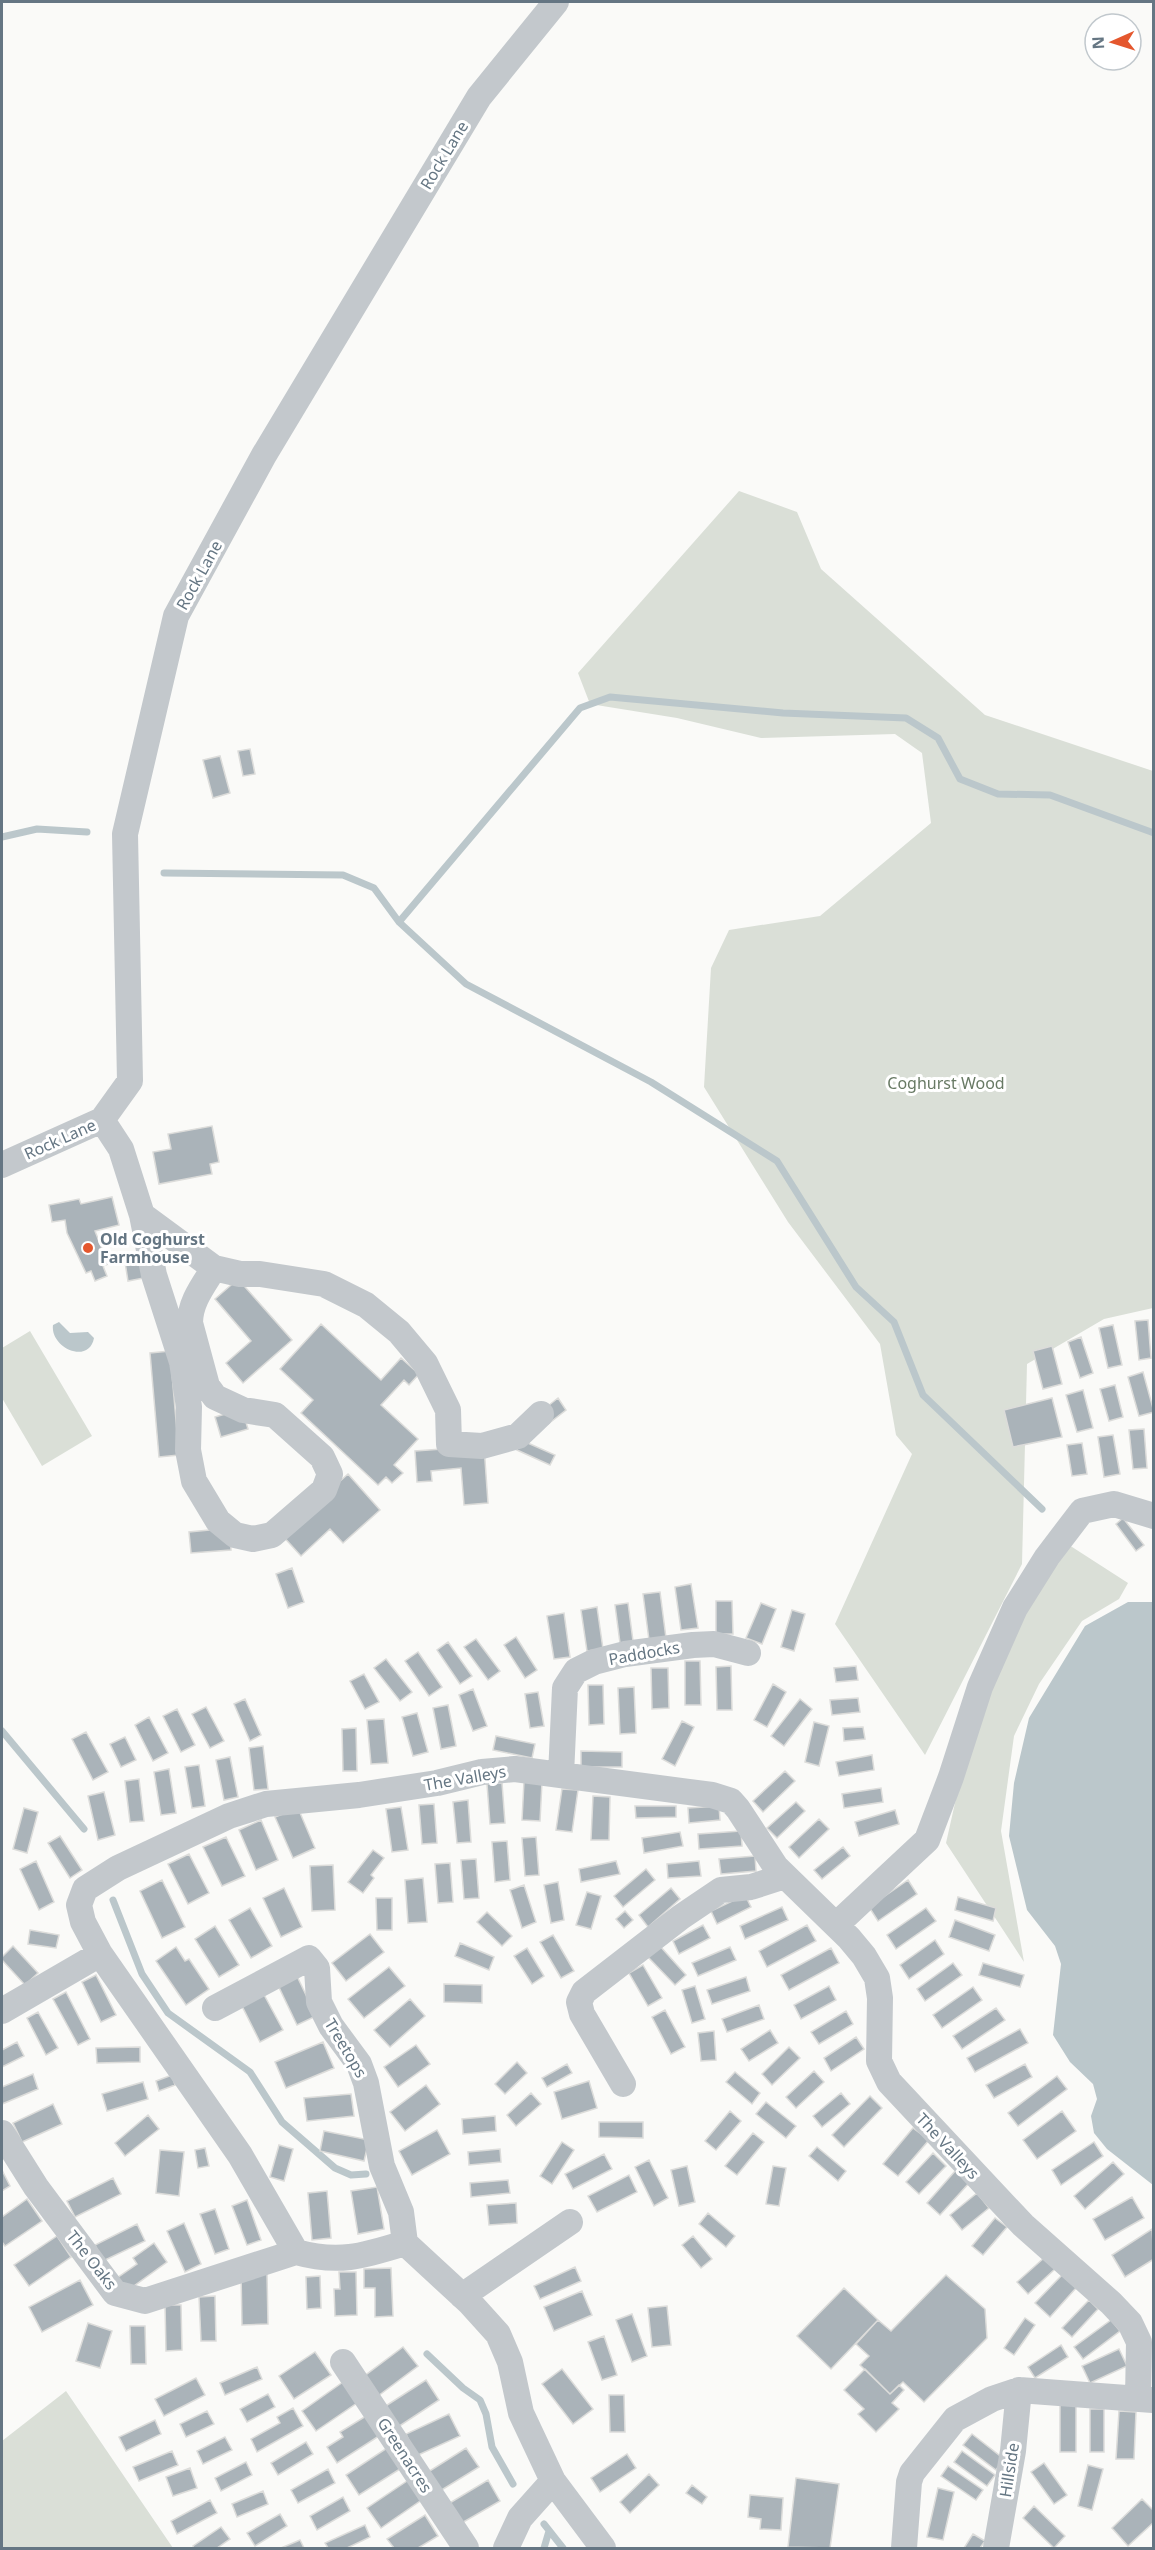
<svg xmlns="http://www.w3.org/2000/svg" width="1155" height="2550" font-family="'Noto Sans',sans-serif">
<style>
.green{fill:#dadfd7}
.water{fill:#bbc7cb}
.lines{fill:none;stroke-linecap:round;stroke-linejoin:round}
.stream{stroke:#bbc7cb;stroke-width:7}
.building{fill:#aab3b9;stroke:#dcdcda;stroke-width:1.5}
.minor{stroke:#c3c8cc;stroke-width:26}
.poi-dot{fill:#e4572e;stroke:#fff;stroke-width:2}
.labels{text-anchor:middle;dominant-baseline:central;stroke-width:6;stroke-linejoin:round;paint-order:stroke}
.street-label{font-size:16px;fill:#657683;stroke:#fff}
.park-label{font-size:16px;fill:#687a64;stroke:#fff}
.poi-label{font-size:16px;font-weight:bold;fill:#657683;stroke:#fff;text-anchor:start}
</style>
<rect width="100%" height="100%" fill="#fafaf8"/>
<path class="green" d="M739 491 797 512 821 569 985 715 1153 771V1308L1104 1319 1027 1364 1022 1564 925 1755 835 1624 912 1454 896 1435 880 1344 788 1222 704 1087 711 968 729 930 820 916 931 823 922 753 895 734 761 738 677 718 590 704 578 673Z
M30 1331 92 1436 42 1466 2 1398V1348Z
M1069 1545 1128 1583 1119 1599 1082 1621 1039 1684 1014 1736 1001 1831 1024 1962 946 1843 987 1661Z
M66 2391 173 2548H2V2441Z"/>
<path class="water" d="M59 1322 70 1333 88 1332 94 1338C89 1365 50 1348 53 1325Z
M1128 1602H1154L1153 2185 1107 2149 1094 2133 1091 2116 1097 2099 1093 2084 1070 2062 1053 2035 1061 1964 1055 1946 1027 1910 1009 1836 1014 1783 1029 1718 1085 1626Z"/>
<g class="lines">
<path class="stream" d="M2 837 37 829 87 832
M164 873 343 875 374 888 399 922 466 984 651 1082 777 1161 856 1287 894 1322 923 1395 1042 1509
M399 922 580 708 610 697 783 713 906 718 938 738 960 779 998 794 1050 795 1154 833
M2 1731 84 1829
M113 1900 142 1974 168 2013 250 2072 282 2122 335 2168 351 2175 366 2174
M427 2354 463 2388 480 2400 486 2414 492 2447 513 2484
M544 2524 563 2548
M544 2548 549 2531"/>
</g>
<path class="building" d="M250 749 255 774 243 776 238 751Z
M220 756 230 793 213 798 203 760Z
M212 1126 219 1162 210 1164 212 1174 159 1184 153 1152 171 1149 168 1134Z
M112 1197 119 1225 95 1231 108 1264 103 1266 107 1276 95 1281 91 1271 86 1273 67 1233 65 1220 52 1222 49 1205 79 1199 81 1204Z
M146 1259 149 1277 128 1281 125 1262Z
M238 1279 292 1340 243 1383 226 1363 251 1341 215 1299Z
M1148 1320 1151 1358 1139 1360 1135 1321Z
M321 1324 381 1380 401 1358 419 1374 409 1385 404 1380 381 1405 418 1439 394 1465 403 1473 392 1483 386 1477 378 1485 301 1413 313 1400 280 1369Z
M1113 1325 1122 1365 1108 1368 1099 1328Z
M1081 1337 1093 1373 1080 1378 1068 1342Z
M1052 1346 1062 1384 1043 1389 1033 1351Z
M170 1351 179 1455 159 1457 150 1353Z
M1143 1372 1154 1412 1139 1416 1128 1377Z
M1115 1385 1123 1417 1109 1421 1100 1389Z
M1083 1390 1093 1428 1077 1432 1066 1395Z
M558 1398 566 1410 548 1424 539 1413Z
M1052 1398 1062 1437 1013 1447 1004 1410Z
M242 1409 248 1429 221 1437 215 1417Z
M1144 1429 1147 1468 1133 1469 1129 1430Z
M1113 1435 1120 1474 1104 1477 1098 1437Z
M521 1440 555 1455 550 1465 517 1450Z
M1082 1443 1087 1474 1072 1476 1067 1445Z
M484 1446 488 1503 464 1505 461 1468 431 1471 432 1481 417 1482 415 1451Z
M348 1474 380 1510 343 1543 330 1529 301 1556 281 1534Z
M1123 1518 1144 1545 1136 1551 1116 1524Z
M230 1528 231 1550 191 1553 189 1532Z
M292 1568 304 1602 288 1608 276 1574Z
M691 1584 698 1628 681 1630 675 1587Z
M660 1592 666 1638 649 1640 643 1594Z
M716 1601H732L733 1634H716Z
M628 1603 633 1641 620 1643 615 1605Z
M761 1603 776 1609 762 1644 746 1638Z
M597 1607 603 1649 587 1651 581 1610Z
M792 1610 805 1614 794 1651 781 1647Z
M564 1613 570 1657 554 1659 547 1616Z
M516 1637 537 1670 525 1678 504 1645Z
M476 1639 500 1671 488 1680 464 1647Z
M448 1642 472 1676 460 1684 437 1650Z
M418 1652 442 1687 429 1696 405 1661Z
M386 1659 412 1692 400 1701 374 1668Z
M685 1661H700L701 1705H685Z
M731 1666 732 1710H717L716 1667Z
M856 1666 858 1680 836 1682 834 1668Z
M651 1668H668L669 1708 652 1709Z
M364 1674 379 1702 365 1709 350 1681Z
M773 1684 786 1692 767 1727 754 1720Z
M588 1685H603L604 1724 589 1725Z
M634 1687 636 1733 620 1734 618 1688Z
M473 1689 487 1726 473 1731 459 1695Z
M538 1692 544 1726 530 1728 525 1694Z
M858 1698 860 1712 832 1715 830 1700Z
M245 1699 261 1735 250 1741 234 1704Z
M800 1699 812 1709 784 1746 771 1736Z
M448 1705 456 1746 441 1749 433 1708Z
M206 1707 224 1741 210 1748 192 1714Z
M177 1709 195 1745 181 1752 163 1716Z
M417 1713 428 1752 413 1756 402 1717Z
M149 1717 168 1753 153 1761 135 1725Z
M384 1719 388 1763 371 1764 367 1720Z
M682 1721 694 1727 675 1766 662 1759Z
M814 1722 829 1726 819 1766 805 1762Z
M863 1727 865 1739 844 1741 843 1728Z
M356 1728 357 1771H343L342 1729Z
M86 1732 108 1772 93 1780 72 1739Z
M496 1736 535 1744 532 1758 493 1750Z
M125 1737 136 1760 121 1767 110 1744Z
M263 1746 268 1789 254 1790 249 1748Z
M581 1751 622 1752V1767H581Z
M872 1755 874 1770 839 1776 836 1762Z
M230 1757 238 1797 224 1800 216 1760Z
M199 1765 205 1806 192 1808 185 1767Z
M169 1769 176 1813 161 1815 154 1772Z
M785 1771 795 1781 763 1812 753 1801Z
M139 1779 144 1821 130 1822 125 1781Z
M524 1781 542 1782 540 1821 522 1820Z
M502 1783 505 1823 490 1824 487 1784Z
M881 1788 883 1802 844 1808 842 1794Z
M562 1789 578 1790 572 1832 556 1830Z
M104 1792 115 1835 98 1840 88 1796Z
M593 1796 610 1797 609 1840H591Z
M468 1800 471 1842 457 1843 453 1802Z
M796 1802 805 1811 777 1838 767 1828Z
M434 1804 437 1843 422 1844 419 1805Z
M635 1806H676V1817L636 1818Z
M719 1806 720 1820 689 1823 688 1808Z
M401 1807 408 1850 392 1852 386 1809Z
M24 1808 38 1812 27 1853 13 1849Z
M298 1808 315 1848 293 1858 275 1817Z
M895 1810 899 1824 859 1836 855 1822Z
M819 1819 829 1829 799 1858 789 1847Z
M261 1820 278 1860 256 1870 239 1830Z
M741 1831 742 1846 699 1849 698 1834Z
M680 1832 683 1846 644 1853 642 1838Z
M60 1836 82 1870 70 1878 48 1843Z
M226 1837 245 1876 222 1886 203 1847Z
M536 1837 539 1875 525 1876 522 1838Z
M507 1841 510 1880 495 1882 492 1842Z
M843 1847 850 1856 822 1879 814 1870Z
M373 1850 384 1858 371 1875 374 1878 363 1893 348 1882Z
M189 1854 209 1893 188 1904 168 1864Z
M755 1856 756 1871 721 1874 719 1859Z
M476 1859 479 1898 464 1899 461 1860Z
M36 1861 54 1902 39 1910 20 1869Z
M616 1861 620 1874 581 1882 579 1869Z
M699 1861 701 1876 668 1878 667 1864Z
M450 1863 453 1902 438 1903 435 1864Z
M333 1865 335 1910 312 1911 310 1866Z
M646 1869 655 1880 623 1907 614 1896Z
M423 1878 427 1922 408 1923 405 1880Z
M162 1880 185 1927 162 1938 140 1891Z
M908 1880 917 1894 878 1921 869 1907Z
M558 1882 564 1920 551 1923 544 1885Z
M524 1885 536 1922 522 1928 510 1890Z
M284 1888 302 1927 281 1937 263 1898Z
M671 1888 680 1899 648 1927 639 1915Z
M587 1892 601 1896 591 1929 576 1925Z
M745 1895 751 1907 717 1924 711 1911Z
M958 1897 996 1908 993 1921 955 1910Z
M376 1898H392V1930H377Z
M782 1907 788 1920 745 1939 740 1926Z
M250 1908 272 1946 251 1958 229 1920Z
M926 1908 936 1921 896 1949 887 1935Z
M625 1911 633 1920 624 1928 616 1919Z
M487 1912 512 1936 502 1946 477 1922Z
M955 1920 995 1935 989 1951 949 1937Z
M703 1925 710 1938 679 1954 673 1941Z
M807 1925 816 1941 767 1967 759 1951Z
M215 1926 239 1965 219 1977 195 1939Z
M30 1930 59 1935 56 1948 28 1944Z
M370 1934 384 1952 346 1981 332 1963Z
M553 1935 574 1971 561 1978 540 1942Z
M935 1940 944 1954 909 1979 900 1965Z
M460 1943 494 1957 489 1970 455 1956Z
M659 1945 686 1975 675 1985 647 1956Z
M13 1946 38 1973 25 1985 2 1960V1957Z
M176 1947 185 1961 189 1959 209 1989 186 2005 156 1961Z
M730 1947 736 1960 698 1976 692 1963Z
M527 1948 544 1976 532 1984 514 1956Z
M831 1948 839 1963 789 1990 781 1975Z
M953 1963 962 1975 925 2001 917 1989Z
M983 1963 1024 1975 1020 1987 979 1975Z
M643 1965 662 1998 648 2006 629 1973Z
M389 1967 405 1986 364 2018 348 1999Z
M295 1972 316 2016 297 2025 276 1981Z
M96 1975 116 2015 101 2022 82 1982Z
M746 1977 750 1991 712 2004 707 1990Z
M444 1984 482 1985V2003L444 2002Z
M695 1986 705 2019 692 2023 682 1990Z
M829 1986 836 2000 801 2019 794 2005Z
M973 1987 982 2000 942 2028 933 2015Z
M262 1991 283 2030 260 2042 240 2002Z
M66 1992 90 2039 78 2045 53 1999Z
M410 1999 425 2016 390 2047 374 2030Z
M759 2005 764 2019 727 2032 722 2019Z
M996 2008 1005 2020 962 2049 953 2036Z
M665 2010 685 2047 671 2054 652 2017Z
M846 2011 853 2024 819 2044 811 2032Z
M38 2012 58 2048 46 2055 27 2018Z
M1020 2029 1028 2043 975 2072 967 2058Z
M770 2030 778 2043 749 2061 741 2049Z
M714 2031 716 2060 701 2061 698 2033Z
M856 2037 864 2049 831 2071 824 2058Z
M17 2042 24 2056 2 2067V2050Z
M323 2042 334 2068 286 2088 275 2062Z
M416 2045 430 2064 398 2087 384 2067Z
M140 2047V2062L97 2063 96 2048Z
M789 2047 800 2058 772 2085 762 2074Z
M517 2062 527 2073 505 2094 495 2084Z
M567 2064 572 2073 547 2087 542 2078Z
M1025 2064 1032 2077 994 2098 986 2085Z
M814 2071 824 2082 796 2108 786 2097Z
M735 2072 760 2093 752 2104 726 2082Z
M33 2074 38 2089 2 2104V2087Z
M172 2075 175 2085 159 2091 156 2081Z
M1057 2076 1067 2089 1018 2126 1008 2113Z
M589 2081 597 2108 562 2119 554 2092Z
M143 2082 148 2099 107 2111 102 2094Z
M426 2085 440 2104 405 2131 390 2112Z
M531 2093 541 2104 516 2126 507 2115Z
M841 2093 850 2104 822 2127 813 2116Z
M351 2094 354 2116 307 2121 304 2098Z
M870 2096 882 2108 844 2147 832 2135Z
M766 2102 796 2126 786 2138 756 2114Z
M53 2104 62 2124 22 2142 13 2123Z
M730 2111 741 2121 716 2150 705 2141Z
M1062 2111 1076 2131 1037 2159 1023 2140Z
M148 2115 159 2129 125 2156 115 2143Z
M495 2116 496 2131 463 2134 462 2119Z
M599 2122H643V2138L599 2137Z
M913 2128 929 2140 898 2176 883 2164Z
M437 2130 450 2154 412 2175 399 2151Z
M324 2131 369 2140 364 2161 320 2151Z
M753 2133 764 2142 737 2175 725 2166Z
M562 2142 574 2150 552 2184 540 2176Z
M1094 2142 1103 2156 1061 2185 1052 2170Z
M279 2145 293 2149 284 2181 270 2177Z
M817 2147 846 2171 838 2181 809 2156Z
M205 2148 209 2166 198 2168 195 2150Z
M500 2149 501 2162 469 2165 468 2152Z
M160 2150 184 2152 179 2196 156 2193Z
M933 2153 946 2166 919 2194 906 2182Z
M604 2154 612 2169 573 2189 565 2174Z
M649 2160 668 2198 654 2206 635 2167Z
M1113 2162 1124 2174 1085 2209 1074 2196Z
M687 2166 695 2202 679 2206 671 2170Z
M773 2166 786 2168 779 2206 766 2204Z
M2 2170 10 2186 2 2191Z
M956 2170 970 2182 940 2215 927 2203Z
M629 2175 637 2192 597 2212 588 2196Z
M113 2178 121 2194 75 2217 67 2201Z
M508 2180 510 2193 471 2197 470 2183Z
M377 2187 384 2229 358 2234 351 2191Z
M327 2191 331 2238 312 2240 308 2193Z
M977 2193 989 2208 962 2230 950 2215Z
M1132 2197 1144 2218 1105 2240 1093 2219Z
M27 2199 42 2221 5 2246 2 2242V2217Z
M247 2200 261 2240 247 2245 232 2206Z
M516 2203 517 2223 489 2225 487 2205Z
M215 2209 229 2249 215 2254 200 2214Z
M708 2213 735 2236 726 2247 699 2224Z
M995 2218 1007 2227 983 2255 972 2246Z
M184 2223 201 2264 185 2272 167 2231Z
M137 2224 145 2241 103 2261 95 2245Z
M1152 2229 1154 2259 1125 2277 1112 2255Z
M57 2236 71 2257 29 2286 14 2265Z
M693 2236 712 2259 701 2268 682 2245Z
M154 2243 167 2262 127 2291 117 2278 137 2264 133 2258Z
M1045 2257 1055 2269 1028 2294 1017 2282Z
M575 2267 581 2281 540 2299 534 2286Z
M391 2268 393 2316 375 2317V2288H364V2269Z
M339 2272H356L357 2315 335 2316 334 2289H340Z
M241 2273H267L268 2324 242 2325Z
M946 2275 985 2309 987 2338 924 2402 903 2382 890 2394 860 2365 869 2356 856 2344 878 2320 891 2331Z
M1062 2275 1076 2288 1050 2317 1035 2303Z
M320 2276 321 2308 307 2309 306 2277Z
M80 2280 93 2305 42 2332 29 2307Z
M844 2288 878 2320 831 2369 797 2336Z
M582 2291 592 2315 554 2331 544 2307Z
M215 2296 216 2341H201L199 2297Z
M1089 2300 1098 2309 1072 2337 1062 2328Z
M165 2305H181L182 2350 166 2351Z
M667 2306 671 2345 652 2347 648 2308Z
M632 2314 647 2356 632 2362 616 2320Z
M1025 2318 1035 2325 1014 2355 1004 2348Z
M1111 2320 1120 2331 1083 2359 1074 2347Z
M88 2323 112 2331 100 2368 76 2361Z
M130 2326H145L146 2364H131Z
M604 2336 617 2375 602 2380 588 2342Z
M1061 2345 1068 2357 1035 2378 1028 2367Z
M403 2347 418 2366 378 2396 363 2377Z
M1119 2349 1127 2366 1090 2383 1082 2366Z
M315 2352 331 2375 294 2399 279 2376Z
M257 2367 262 2379 225 2395 220 2383Z
M562 2369 593 2409 573 2424 542 2384Z
M865 2369 890 2394 899 2385 904 2390 892 2403 899 2409 876 2432 858 2414 864 2409 844 2390Z
M196 2378 205 2395 164 2416 155 2399Z
M426 2380 439 2400 398 2427 384 2407Z
M343 2382 357 2403 316 2431 302 2411Z
M268 2394 275 2407 247 2422 240 2409Z
M609 2395H624L625 2432H610Z
M1060 2405H1076V2452H1060Z
M293 2408 303 2426 257 2452 251 2439 280 2423 277 2417Z
M1090 2409H1104V2452H1090Z
M207 2411 214 2424 186 2437 180 2424Z
M1119 2411 1136 2412 1134 2459H1116Z
M449 2414 460 2436 416 2456 406 2434Z
M366 2416 379 2436 337 2463 327 2447 343 2437 340 2432Z
M155 2420 161 2434 126 2451 119 2437Z
M972 2434 1004 2459 996 2470 963 2445Z
M225 2437 232 2450 203 2464 197 2451Z
M306 2442 313 2454 278 2475 271 2463Z
M387 2448 400 2469 359 2495 346 2475Z
M466 2448 479 2467 440 2491 428 2472Z
M172 2451 178 2465 139 2481 133 2467Z
M962 2451 995 2475 987 2486 954 2462Z
M627 2454 636 2468 600 2492 591 2478Z
M246 2462 252 2475 221 2491 215 2478Z
M1044 2463 1067 2495 1054 2504 1031 2472Z
M1088 2465 1103 2469 1092 2510 1078 2506Z
M948 2466 983 2490 976 2500 941 2476Z
M190 2468 197 2488 173 2496 166 2477Z
M328 2469 335 2483 298 2503 291 2490Z
M649 2474 659 2485 630 2513 620 2502Z
M796 2478 839 2484 830 2548 788 2547Z
M410 2479 423 2499 381 2528 367 2508Z
M488 2480 500 2501 460 2524 448 2504Z
M692 2485 707 2497 702 2504 686 2493Z
M938 2488 954 2492 943 2540 927 2537Z
M263 2491 268 2504 237 2517 232 2504Z
M750 2495 783 2498 781 2530 760 2529 761 2519 748 2517Z
M343 2497 350 2511 317 2530 310 2516Z
M1142 2499 1154 2511V2522L1128 2546 1112 2528Z
M210 2500 217 2513 177 2534 171 2521Z
M1034 2506 1065 2536 1054 2548 1023 2518Z
M280 2514 287 2526 255 2546 247 2533Z
M425 2515 438 2536 418 2548H394L387 2539Z
M365 2525 370 2537 347 2548H328L325 2543Z
M221 2527 230 2539 217 2548H194L193 2546Z
M973 2534 985 2541 980 2548H964Z
M300 2540 304 2548H281Z"/>
<g class="lines">
<path class="minor" d="M102 1120 121 1149 142 1215 214 1268 240 1274H260L324 1284 366 1305 399 1332 425 1363 448 1410 449 1444 482 1446 518 1436 541 1414
M2 1165 102 1120 130 1081 125 834 176 616 264 455 479 97 556 2
M142 1215 154 1275 182 1362 189 1407 188 1450 194 1481 218 1521 235 1535 253 1539 272 1535 324 1490 330 1474 322 1457 275 1415 243 1410 215 1397 207 1386 190 1323C190 1302 203 1286 214 1268
M561 1775 565 1688 576 1671 594 1662 625 1654 693 1645 714 1644 748 1653
M836 1925 927 1840 951 1777 980 1687 1015 1608 1047 1557 1082 1511 1114 1504 1154 1516
M215 2008 309 1958 317 1968 319 2002 331 2026 359 2064 366 2083 382 2166 401 2212 405 2243
M2 2011 100 1954
M623 2084 582 2014 579 2002 584 1992 681 1917 721 1890 751 1887 785 1876
M2 2133 36 2187 115 2293 145 2301 296 2252
M462 2296 570 2222
M343 2362 466 2548
M506 2548 520 2518 553 2481
M603 2548 553 2481 521 2413 510 2362 498 2334 470 2303 405 2243C363 2256 339 2264 296 2252L240 2155 100 1954 83 1922 79 1905 85 1889 118 1868 229 1816 266 1804 359 1795 437 1783 482 1772 515 1769 712 1795 731 1801 738 1809 776 1867 849 1938 864 1956 877 1978 880 1998 879 2061 889 2082 1023 2225 1111 2303 1130 2323 1139 2342 1138 2398
M904 2548 909 2482 912 2473 955 2419 992 2399 1019 2390 1153 2400
M996 2548 1013 2451 1019 2390"/>
</g>
<circle class="poi-dot" cx="88" cy="1248" r="6"/>
<g class="labels">
<g class="street-label">
<text transform="translate(444 155) rotate(-59)">Rock Lane</text>
<text transform="translate(199 575) rotate(-61)">Rock Lane</text>
<text transform="translate(60 1139) rotate(-24)">Rock Lane</text>
<text transform="translate(644 1653) rotate(-10)">Paddocks</text>
<text transform="translate(465 1778) rotate(-10)">The Valleys</text>
<text transform="translate(346 2048) rotate(59)">Treetops</text>
<text transform="translate(948 2146) rotate(47)">The Valleys</text>
<text transform="translate(92 2260) rotate(52)">The Oaks</text>
<text transform="translate(405 2455) rotate(57)">Greenacres</text>
<text transform="translate(1009 2470) rotate(-81)">Hillside</text>
</g>
<g class="park-label">
<text x="946" y="1083">Coghurst Wood</text>
</g>
<g class="poi-label">
<text x="100" y="1239">Old Coghurst<tspan x="100" dy="18">Farmhouse</tspan></text>
</g>
</g>
<rect width="1155" height="2550" fill="none" stroke="#657683" stroke-width="6"/>
<g transform="translate(1113 42) rotate(267)"><circle r="28" fill="#ffffff" stroke="#c1c8cd" stroke-width="1.5"/>
<path d="M0-4.5L10 22L0 15L-10 22Z" fill="#e4572e"/>
<text y="-9" font-size="16" font-weight="bold" text-anchor="middle" fill="#657683">N</text>
</g>
</svg>
